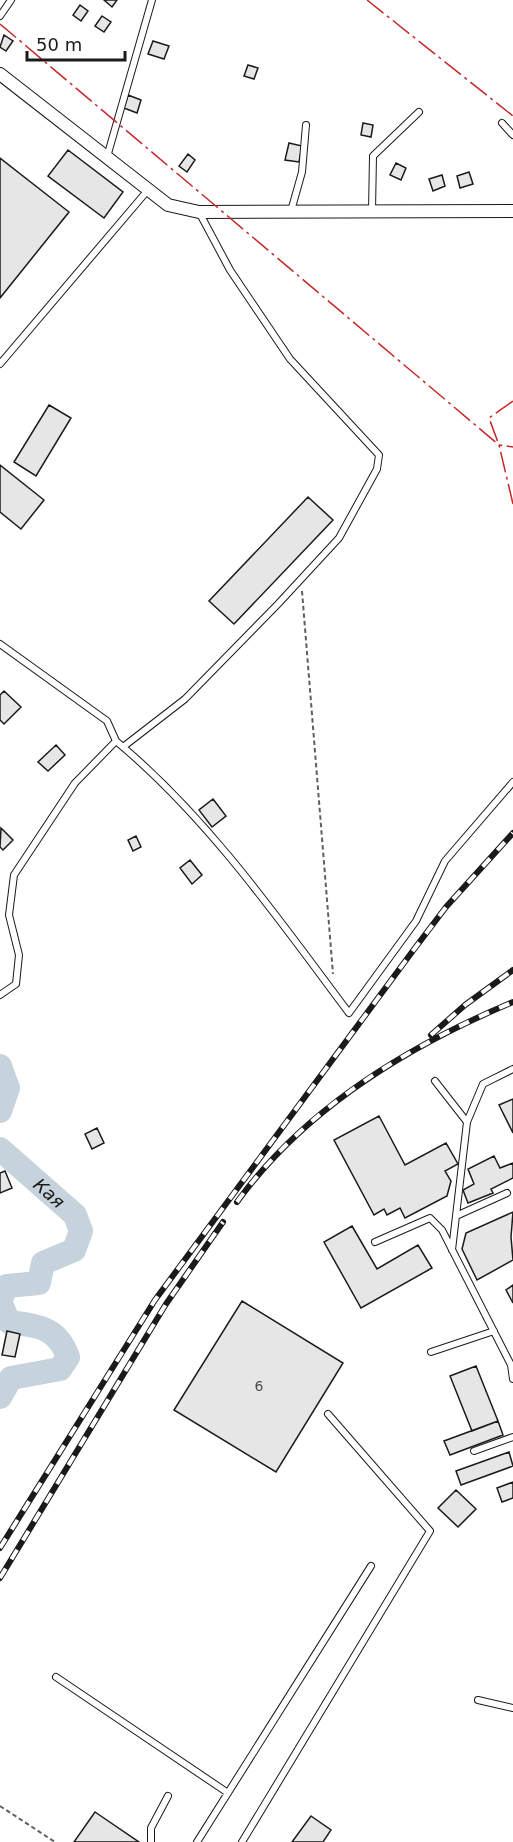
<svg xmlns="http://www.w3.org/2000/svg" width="513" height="1842" font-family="'DejaVu Sans',sans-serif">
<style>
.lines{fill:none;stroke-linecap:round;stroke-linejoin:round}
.river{stroke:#c6d2dc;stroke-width:24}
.building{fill:#e6e6e6;stroke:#1a1a1a;stroke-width:1.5}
.service-casing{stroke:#1a1a1a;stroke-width:8}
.minor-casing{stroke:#1a1a1a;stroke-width:14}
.path{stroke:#5f5f5f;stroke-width:2;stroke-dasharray:4.5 3;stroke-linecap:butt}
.service{stroke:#fff;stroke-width:6}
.minor{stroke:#fff;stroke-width:12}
.rail-casing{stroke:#1a1a1a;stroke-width:6}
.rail{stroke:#fff;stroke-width:4;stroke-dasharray:11;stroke-linecap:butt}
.power{stroke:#c62828;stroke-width:1.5;stroke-dasharray:21 4.5 3 4.5;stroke-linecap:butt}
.labels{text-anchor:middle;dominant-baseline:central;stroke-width:4.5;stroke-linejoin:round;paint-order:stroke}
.number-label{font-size:14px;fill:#4d4d4d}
.water-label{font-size:18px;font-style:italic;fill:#1a1a1a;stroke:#fff}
</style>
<rect width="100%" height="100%" fill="#fff"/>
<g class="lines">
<g class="river">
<path d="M0 1066 8 1088 0 1111"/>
<path id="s1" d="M0 1149 75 1215 81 1231 74 1250 43 1263 39 1283 7 1286 0 1301"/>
<path d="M0 1302 9 1322C37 1326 57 1326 68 1357L60 1369 11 1378 0 1397"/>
</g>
</g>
<path class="building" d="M104 0H117L112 7Z
M80 5 88 11 81 21 73 15Z
M102 16 111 22 104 32 95 26Z
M4 35 13 41 6 51 0 47Z
M153 41 169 46 164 59 148 54Z
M248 65 258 68 254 79 244 76Z
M128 95 141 100 137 113 124 108Z
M363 123 373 125 371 137 361 135Z
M289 143 302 146 299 162 285 160Z
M68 150 123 192 104 218 48 176Z
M188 154 195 160 187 172 179 166Z
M0 158 69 212 0 298Z
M396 163 406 168 401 180 390 175Z
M469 172 473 184 460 188 457 176Z
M442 175 445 186 433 191 429 179Z
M49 405 71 418 36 476 14 462Z
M0 465 44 500 21 529 0 512Z
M308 497 333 520 234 624 209 601Z
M4 691 21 707 4 724 0 720V695Z
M56 745 65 755 48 771 38 762Z
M213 799 226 816 212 827 199 810Z
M1 828 13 840 3 850 0 847Z
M136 836 141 847 133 851 128 840Z
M190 860 202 875 192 884 180 868Z
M513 1099V1133L499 1105Z
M379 1116 405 1165 446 1143 458 1164 445 1171 451 1181 447 1196 405 1218 400 1208 387 1215 384 1209 374 1215 334 1140Z
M97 1128 104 1143 92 1149 85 1134Z
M494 1156 500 1168 513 1163V1178L491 1189 493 1193 468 1203 463 1190 474 1184 468 1169Z
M5 1171 12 1188 0 1193V1173Z
M513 1212 511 1237 513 1260 477 1280 462 1249 466 1233Z
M352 1226 377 1269 418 1245 432 1268 361 1308 324 1242Z
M513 1285V1303L506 1290Z
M242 1301 343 1363 276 1472 174 1410Z
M7 1331 20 1334 15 1357 2 1355Z
M476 1366 498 1421 472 1431 450 1376Z
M498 1421 503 1435 450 1455 444 1441Z
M509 1452 513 1466 461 1485 456 1471Z
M513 1482V1498L502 1502 497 1488Z
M456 1490 476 1509 458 1527 438 1508Z
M95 1812 139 1842H74Z
M311 1816 331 1830 323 1842H292Z"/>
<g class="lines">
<defs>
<path id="service" d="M0 16 11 0
M502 123 513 135
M107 157 152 0
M291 211 302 172 306 125
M372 211 373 156 419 112
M0 364 148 190
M0 644 107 721 116 741
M123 747C211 822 280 921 349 1013L416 921 445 861 513 782
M0 995 16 984 19 955 9 915 14 875 75 783 116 741 123 747 185 699 278 604 339 538 377 469 379 455 290 359 230 270 199 212
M435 1081 467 1122
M456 1216 507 1193
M375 1242 430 1218 442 1230 511 1365 513 1379
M452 1250 467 1122 483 1084 513 1069
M431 1352 494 1331
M474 1451 513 1437
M56 1677 228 1793
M478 1700 513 1708
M151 1842V1828L168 1796
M197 1842 371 1566
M242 1842 430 1531 328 1414"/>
<path id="minor" d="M0 74 168 205 199 212 513 211"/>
</defs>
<use href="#service" class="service-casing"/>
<use href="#minor" class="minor-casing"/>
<path class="path" d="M302 591 333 974
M0 1806 55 1842"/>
<use href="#service" class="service"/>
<use href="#minor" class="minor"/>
<defs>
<path id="rail" d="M431 1035 465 1005 513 970
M237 1202C305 1108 408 1046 513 1002
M0 1548 155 1300 412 952 446 907 513 833
M0 1578 166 1304 223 1222"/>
</defs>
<use href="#rail" class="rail-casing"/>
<use href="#rail" class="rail"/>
<path class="power" d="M367 0 513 116
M0 24 499 445 513 504
M513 401 489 418 499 445 513 447"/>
</g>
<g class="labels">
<g class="number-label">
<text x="259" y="1386">6</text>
</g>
<g class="water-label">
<text stroke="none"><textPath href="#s1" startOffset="66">Кая</textPath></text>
</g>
</g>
<path d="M27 51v9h98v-9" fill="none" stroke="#1a1a1a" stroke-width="3"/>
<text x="36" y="51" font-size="18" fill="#1a1a1a" stroke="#ffffff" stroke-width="4.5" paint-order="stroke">50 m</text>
</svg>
